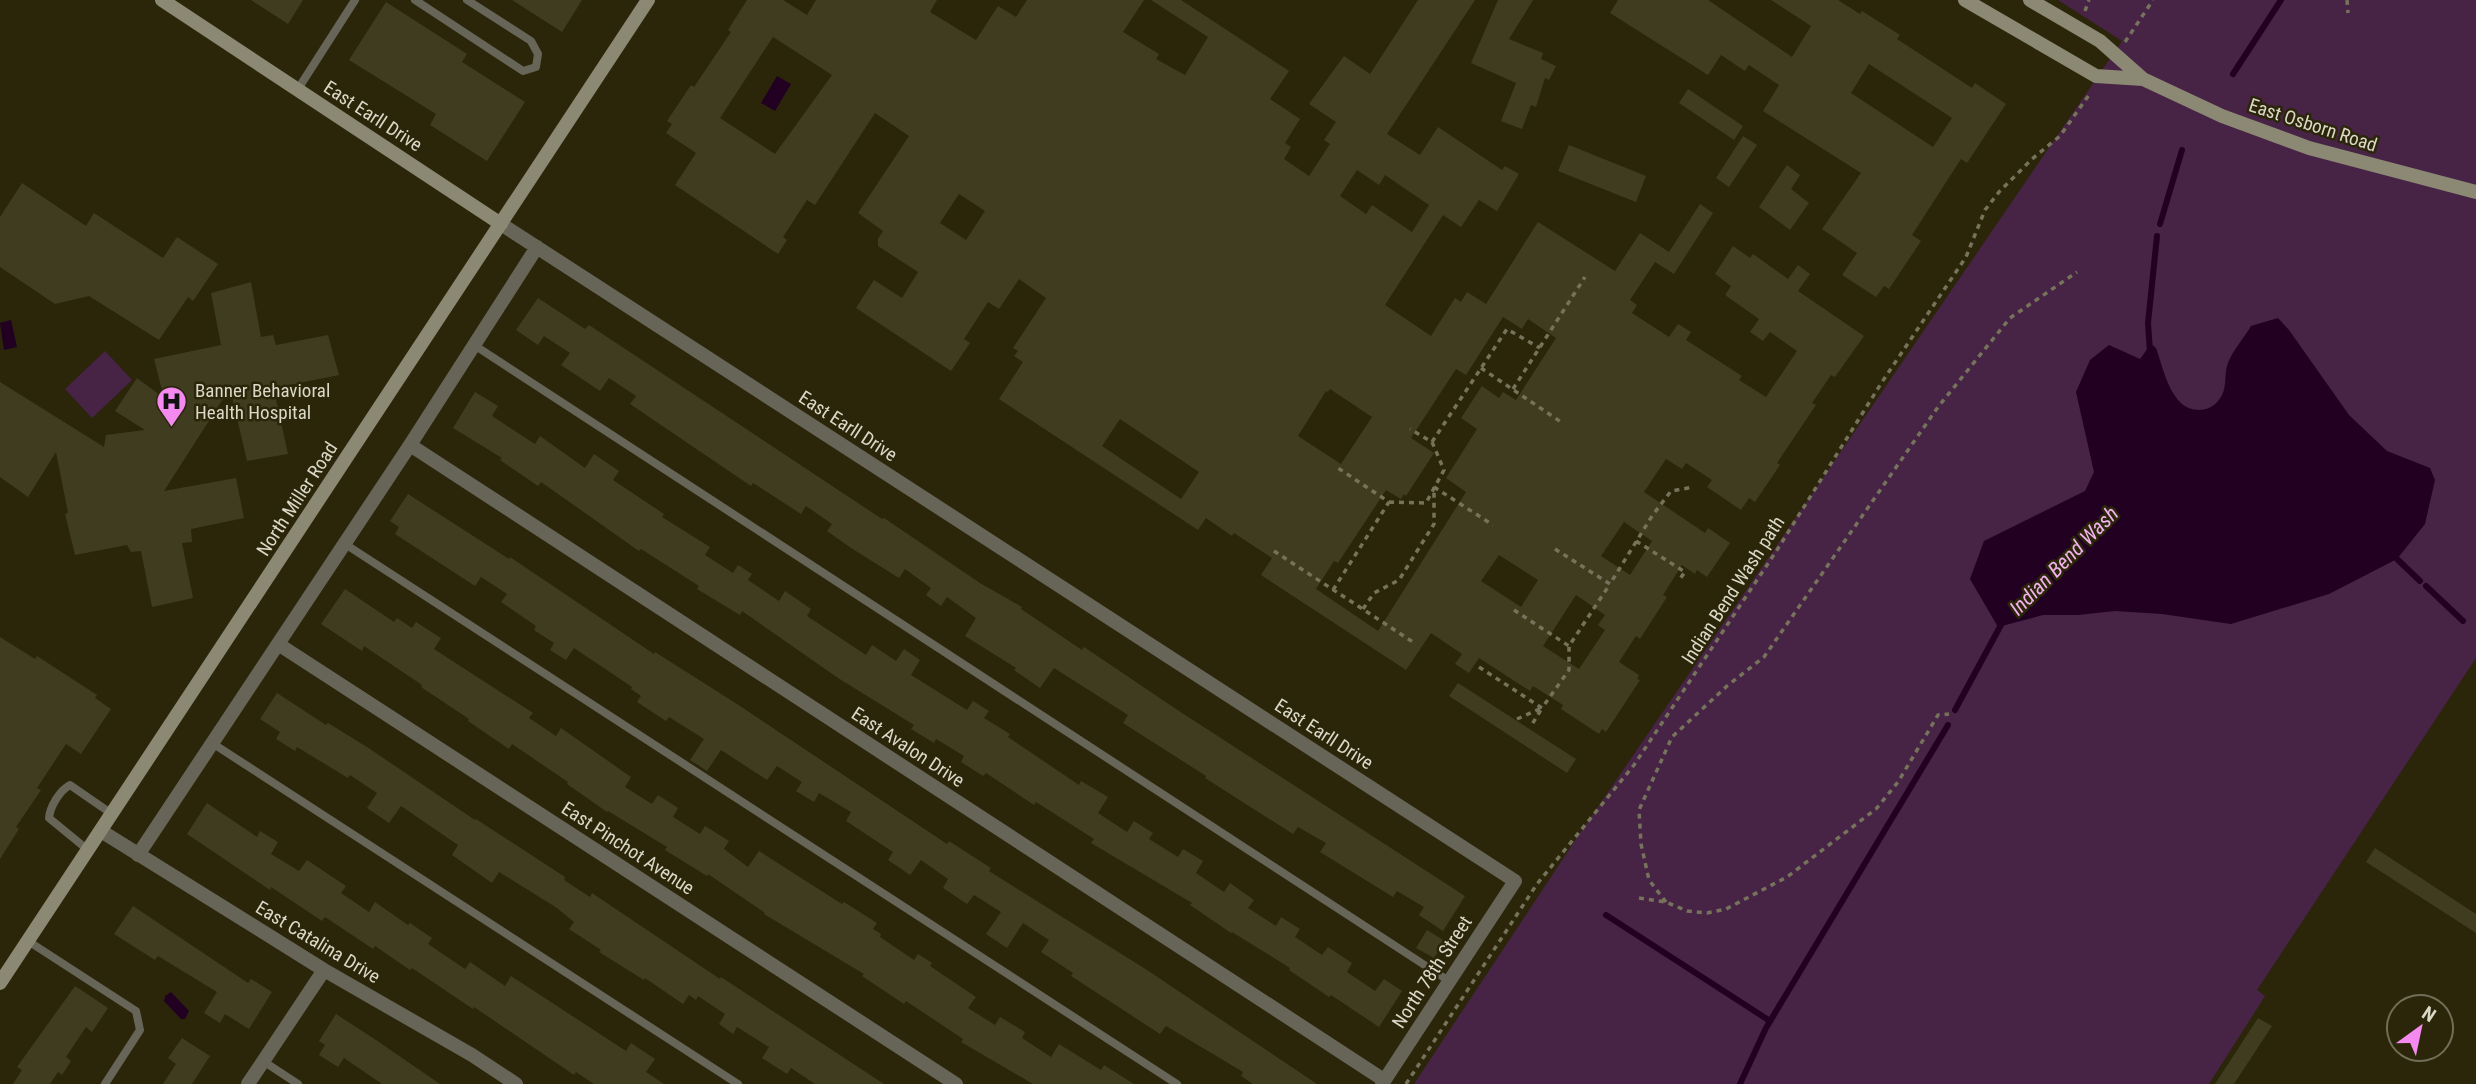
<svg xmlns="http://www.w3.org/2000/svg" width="2476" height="1084" font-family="'Roboto Condensed',sans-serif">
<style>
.green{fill:#472346}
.water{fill:#210021}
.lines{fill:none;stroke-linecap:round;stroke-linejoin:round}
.stream{stroke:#210021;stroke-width:6}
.building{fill:#403c20;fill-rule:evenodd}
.path{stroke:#76735b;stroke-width:3.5;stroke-dasharray:5 5;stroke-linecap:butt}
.lane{stroke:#666558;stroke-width:8}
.street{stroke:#666558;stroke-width:14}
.secondary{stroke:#8b8873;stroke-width:14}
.labels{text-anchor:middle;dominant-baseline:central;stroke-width:5;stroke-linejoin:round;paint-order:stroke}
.street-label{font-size:19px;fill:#dad8c7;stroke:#2b260a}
.poi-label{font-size:19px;fill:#dad8c7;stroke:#2b260a;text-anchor:start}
.water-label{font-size:21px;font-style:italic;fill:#f3b2ef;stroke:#2b260a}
</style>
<rect width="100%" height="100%" fill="#2b260a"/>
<path class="green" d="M2058 0H2476V658L2257 990 2265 996 2209 1084H1414L1580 833 2122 41Z
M105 351 132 380 92 418 65 389Z"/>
<path class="water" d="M777 76 791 84 775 111 761 103Z
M2278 318 2289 330 2349 415 2387 451 2430 468 2435 480 2425 524 2397 559 2329 594 2231 624 2162 614 2115 611 2078 615H2043L1998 627 1970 579 1984 541 2085 491 2094 472 2076 392 2090 360 2109 345 2140 359 2151 344 2156 348C2164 370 2171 411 2200 410 2211 409 2217 404 2222 395 2227 386 2224 373 2228 363 2233 350 2244 338 2251 326Z
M11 320 17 347 4 350 0 323Z
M171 992 189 1011 185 1019H181L164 1001 165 996Z"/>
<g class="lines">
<path class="stream" d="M2233 74 2281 0
M2160 224 2182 150
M2150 352 2148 323 2157 236
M2397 559 2420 581
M2426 586 2463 621
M1955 710 2002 623
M1606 915 1770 1021
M1740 1084 1766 1028 1948 725"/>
</g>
<path class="building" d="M251 0H303L288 24Z
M512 0H582L562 32Z
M747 0H783L807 15 816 0H937L930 12 976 40 998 6 1016 17 1027 0H1144L1123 32 1159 54 1156 59 1185 75 1208 37 1151 0H1181L1289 71 1270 99 1300 119 1285 143 1291 147 1284 159 1309 176 1330 144 1324 140 1336 122 1309 104 1344 56 1370 74 1418 0H1475L1387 134 1420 155 1438 127 1502 170 1505 166 1519 174 1497 211 1479 200 1461 227 1443 215 1385 305 1431 336 1455 298 1461 302 1467 292 1486 304 1538 222 1615 271 1640 233 1669 252 1700 204 1713 213 1674 274 1655 262 1630 300 1637 305 1632 313 1669 337 1678 324 1691 332 1686 340 1742 376 1739 380 1766 397 1797 351 1770 332 1763 341 1750 332 1759 319 1725 295 1731 286 1715 274 1733 246 1750 258 1753 254 1788 279 1798 265 1810 274 1798 291 1864 336 1835 377 1831 375 1812 403 1816 405 1777 463 1780 465 1755 502 1749 498 1741 510 1707 487 1712 480 1686 463 1682 469 1666 459 1644 492 1705 533 1708 528 1730 543 1707 577 1697 570 1695 574 1682 565 1663 595 1667 597 1640 639 1636 636 1619 662 1639 675 1637 679 1640 680 1606 732 1602 729 1599 734 1561 709 1563 705 1533 686 1530 691 1479 658 1469 673 1455 664 1462 654 1431 633 1406 670 1261 575 1272 558 1234 533 1232 536 1206 518 1198 530 999 399 1023 362 1014 356 1018 351 1013 348 1046 298 1019 279 999 309 988 302 964 339 970 343 951 371 856 308 874 280 902 298 918 272 878 246V239L883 231 858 213 909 136 875 113 815 205 807 200 783 237 787 240 778 254 675 185 696 153 666 133 672 124 667 121 691 85 694 87 731 32 728 30ZM773 37 832 75 775 154 720 118ZM1357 170 1379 185 1385 175 1429 205 1412 232 1372 205 1366 214 1340 196ZM959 194 985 211 966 240 940 223ZM1503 317 1522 329 1528 319 1556 338 1516 400 1503 392 1499 398 1482 386 1461 418 1477 429 1446 478 1466 492 1378 631 1316 589 1334 561 1338 563 1386 490 1401 499 1404 494 1406 496 1434 453 1411 438 1456 369 1466 375ZM1330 389 1372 417 1341 464 1298 436 1326 391 1328 392ZM1120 419 1199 472 1181 499 1102 446ZM1624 522 1652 541 1630 575 1601 556ZM1499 555 1538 580 1521 607 1481 581ZM1576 595 1605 615 1598 625 1605 630 1579 669 1543 646Z
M1498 0H1533L1509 39 1543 53 1541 59 1556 66 1549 80 1545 78 1536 107 1531 105 1522 129 1501 121 1516 83 1471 63Z
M1618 0H1708L1792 57 1811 26 1771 0H1838L1860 14 1862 11 1900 35 1897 39 1972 88 1975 83 2006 104 1967 163 1961 159 1912 235 1921 241 1889 289 1884 286 1876 297 1842 275 1857 253 1822 229 1861 173 1763 111 1779 85 1749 65 1745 71 1721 55 1708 75 1610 13ZM1869 64 1952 118 1933 147 1851 93Z
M386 2 467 54 462 62 525 102 487 161 430 125 436 114 349 60Z
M1688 89 1743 126 1734 140 1679 103Z
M1743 136 1757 145 1729 187 1716 178Z
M1569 145 1646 176 1636 202 1558 171Z
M1787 165 1800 175 1791 189 1809 203 1790 230 1759 207Z
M22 183 86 226 94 213 163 258 177 237 218 264 193 301 188 297 159 340 89 296 55 304 0 267V217Z
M251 282 261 337 273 335 276 345 328 335 339 375 284 386 285 398 276 399 288 454 247 461 230 388 164 491 236 478 244 518 191 529 192 542 182 543 193 598 152 607 141 551 131 552 127 545 75 555 65 514 68 513 56 452 28 497 0 477V382L104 447 106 435 145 430 115 411 137 378 164 398 154 359 221 345 211 293Z
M538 298 585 329 589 325 882 519 884 518 980 583 1022 607 1021 609 1082 650 1084 647 1179 711 1465 896 1443 931 1419 915 1424 907 1397 891 1393 897 1320 852 1326 843 1298 827 1293 834 1205 778 1206 776 1123 723 1128 715 1054 668 1040 688 1014 670 1016 668 965 636 976 618 947 597 941 606 926 595 931 588 905 569 899 578 851 548 827 531 832 524 806 506 801 514 753 483 751 486 630 404 636 396 609 378 600 391 561 365 570 353 544 336 538 345 516 330Z
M475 392 498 406 492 416 535 444 540 436 585 468 594 454 619 471 613 480 664 514 662 517 710 547 705 555 733 573 738 565 752 574 748 580 779 601 785 591 811 609 807 616 866 655 872 645 896 661 904 649 920 660 911 675 967 710 973 701 989 711 984 718 1010 734 1008 737 1079 785 1081 781 1108 797 1098 813 1127 832 1134 821 1153 833 1149 839 1178 857 1183 849 1203 861 1196 873 1224 892 1230 883 1254 900 1248 908 1276 926 1281 917 1300 929 1295 937 1322 955 1328 947 1352 963 1347 972 1375 991 1384 979 1402 991 1379 1027 1331 995 1329 997 1289 970 1290 968 1232 932 1231 933 1190 905 1192 903 1091 843 1094 839 1036 802 1034 805 986 773 983 776 961 762 964 756 936 739 934 743 911 729 914 725 838 678 742 611 740 615 697 589 699 586 641 549 639 551 541 482 538 486 500 460 502 458 453 428Z
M408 494 509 559 510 557 654 654 655 652 737 704 947 844 949 841 991 868 989 871 1147 970 1317 1084H1253L1241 1076 1243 1072 1166 1026 1160 1034 1071 976 1073 973 1041 952 1049 940 1023 923 1007 948 986 934 1001 912 974 895 967 904 943 888 948 879 921 860 910 875 888 860 893 852 846 821 851 812 819 793 814 802 796 791 802 782 777 766 767 780 721 750 707 771 701 767 690 760 704 739 669 717 666 721 637 702 641 696 631 689 632 687 574 648 566 660 550 650 554 643 534 630 536 626 501 602 507 594 481 577 475 586 395 534 399 527 390 521Z
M345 589 394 622 397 618 412 628 416 622 441 638 434 649 533 713 529 718 556 736 561 728 631 777 625 787 652 804 658 795 678 808 673 817 700 834 705 826 729 841 724 849 748 867 759 851 842 904 844 902 877 923 873 929 881 934 880 937 914 960 918 954 932 963 930 966 976 997 968 1008 995 1025 1000 1017 1025 1032 1022 1038 1051 1057 1059 1044 1101 1070 1104 1065 1134 1084H1033L961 1042 963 1039 906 1001 904 1004 862 976 864 974 764 914 765 913 708 874 707 876 665 850 667 847 608 811 607 812 567 784 568 782 512 744 509 749 468 721 469 719 421 687 422 685 364 646 362 651 321 624Z
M0 637 35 659 37 656 97 695 95 698 111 709 81 754 66 744 37 788 41 790 16 827 19 829 0 859Z
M1458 683 1576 759 1567 773 1449 696Z
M277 693 326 725 328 723 367 747 475 820 476 819 565 877 564 880 590 897 592 893 720 979 721 977 884 1084H815L791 1068 787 1074 762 1058 769 1047 737 1027 733 1034 719 1024 725 1014 698 996 696 1000 689 995 683 1004 645 978 644 980 599 952 601 950 569 929 574 922 557 908 499 872 492 883 452 855 458 845 401 806 389 823 367 808 377 793 350 775 348 778 297 747 295 751 276 739 280 732 260 719Z
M207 803 257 837 260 831 278 842 271 854 299 871 307 860 346 886 341 893 369 912 375 902 408 925 410 923 432 938 428 944 465 969 470 962 505 986 511 976 626 1051 631 1043 655 1059 646 1072 664 1084H594L576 1072 574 1075 474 1007 473 1009 412 968 410 970 375 946 373 949 325 917 322 921 271 887 270 890 187 834Z
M2375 848 2476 914V933L2366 862Z
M133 906 248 983 251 979 272 992 249 1029 225 1014 220 1023 204 1013 217 992 158 956 155 960 114 934Z
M1427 930 1445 941 1434 958 1416 948Z
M75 986 108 1008 92 1032 86 1027 66 1057 71 1061 62 1075 58 1072 50 1084H13L22 1070 17 1067Z
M336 1014 376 1040 440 1084H382L344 1058 338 1067 319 1055 325 1045 319 1041Z
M2258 1018 2272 1026 2234 1084H2215Z
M182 1038 210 1056 192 1084H163L176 1064 168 1058Z"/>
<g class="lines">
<path class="path" d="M2347 0 2348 13
M2085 11 2089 0
M2125 42 2153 0
M1481 368 1561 422
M1513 389 1585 277
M1432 442 1507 329 1540 348
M1434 487 1493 525
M1389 502 1426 503 1444 470 1432 442 1410 429
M1636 541 1685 572 1679 580
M1555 549 1610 584 1652 516 1671 491 1694 487
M1274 551 1416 644
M1333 590 1389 502 1335 466
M1363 609 1374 593 1399 580 1434 524V487
M1514 610 1569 646 1610 584
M1479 667 1542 708 1569 670V646
M1517 719 1542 708 1531 726
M1639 898 1666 902 1687 911 1707 913 1726 909 1787 877 1876 809 1898 782 1938 715 1949 714
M1666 902 1649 880 1641 844 1639 810 1672 737 1727 686 1764 657 1938 407 2010 318 2077 272
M1406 1084 1537 884 1634 765 1777 550 1882 382 1966 257 1985 210 1999 192 2032 159 2060 136 2091 92"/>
<path class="lane" d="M415 0 523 71 536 67 538 54 531 41 467 0
M298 89 355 0
M474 345 1449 981
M345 544 1177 1084
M212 743 738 1084
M88 850 49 818C50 807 59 791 70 785L112 814
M28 941 136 1011 140 1030 105 1084
M263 1061 298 1084"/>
<path class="street" d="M501 224 1515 881 1382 1084
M410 445 1384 1080
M278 644 956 1084
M101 831 324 970 472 1055 516 1084
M138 855 410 445 537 247
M248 1084 324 970"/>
<path class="secondary" d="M162 0 501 224
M1965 0 2096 76 2143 79
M2030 0 2100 41 2143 79 2222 116 2309 148 2476 192
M0 983 648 0"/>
</g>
<defs>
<symbol id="hospital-pin" viewBox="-11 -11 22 30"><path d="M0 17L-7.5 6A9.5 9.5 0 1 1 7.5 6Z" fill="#f489ef" stroke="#2b260a"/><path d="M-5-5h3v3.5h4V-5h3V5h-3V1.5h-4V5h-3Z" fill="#111"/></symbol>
</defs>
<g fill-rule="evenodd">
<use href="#hospital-pin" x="154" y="384" width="35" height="47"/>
</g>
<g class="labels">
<g class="street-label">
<text transform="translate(373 116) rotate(33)">East Earll Drive</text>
<text transform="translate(2313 125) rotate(18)">East Osborn Road</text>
<text transform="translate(848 426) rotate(33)">East Earll Drive</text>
<text transform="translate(297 499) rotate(-57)">North Miller Road</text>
<text transform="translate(1733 590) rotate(-57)">Indian Bend Wash path</text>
<text transform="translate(1324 734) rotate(33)">East Earll Drive</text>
<text transform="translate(908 747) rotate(33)">East Avalon Drive</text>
<text transform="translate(628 848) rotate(33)">East Pinchot Avenue</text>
<text transform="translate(318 942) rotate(31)">East Catalina Drive</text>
<text transform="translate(1432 972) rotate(-57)">North 78th Street</text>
</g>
<g class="poi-label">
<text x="195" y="390">Banner Behavioral<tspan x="195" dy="22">Health Hospital</tspan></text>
</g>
<g class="water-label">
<text transform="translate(2064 561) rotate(-45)">Indian Bend Wash</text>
</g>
</g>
<g transform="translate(2420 1028) rotate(33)"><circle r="33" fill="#2b260a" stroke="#716d56" stroke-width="2"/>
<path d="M0-5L12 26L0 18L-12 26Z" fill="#f489ef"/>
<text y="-10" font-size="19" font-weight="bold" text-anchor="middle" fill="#dad8c7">N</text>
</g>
</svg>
